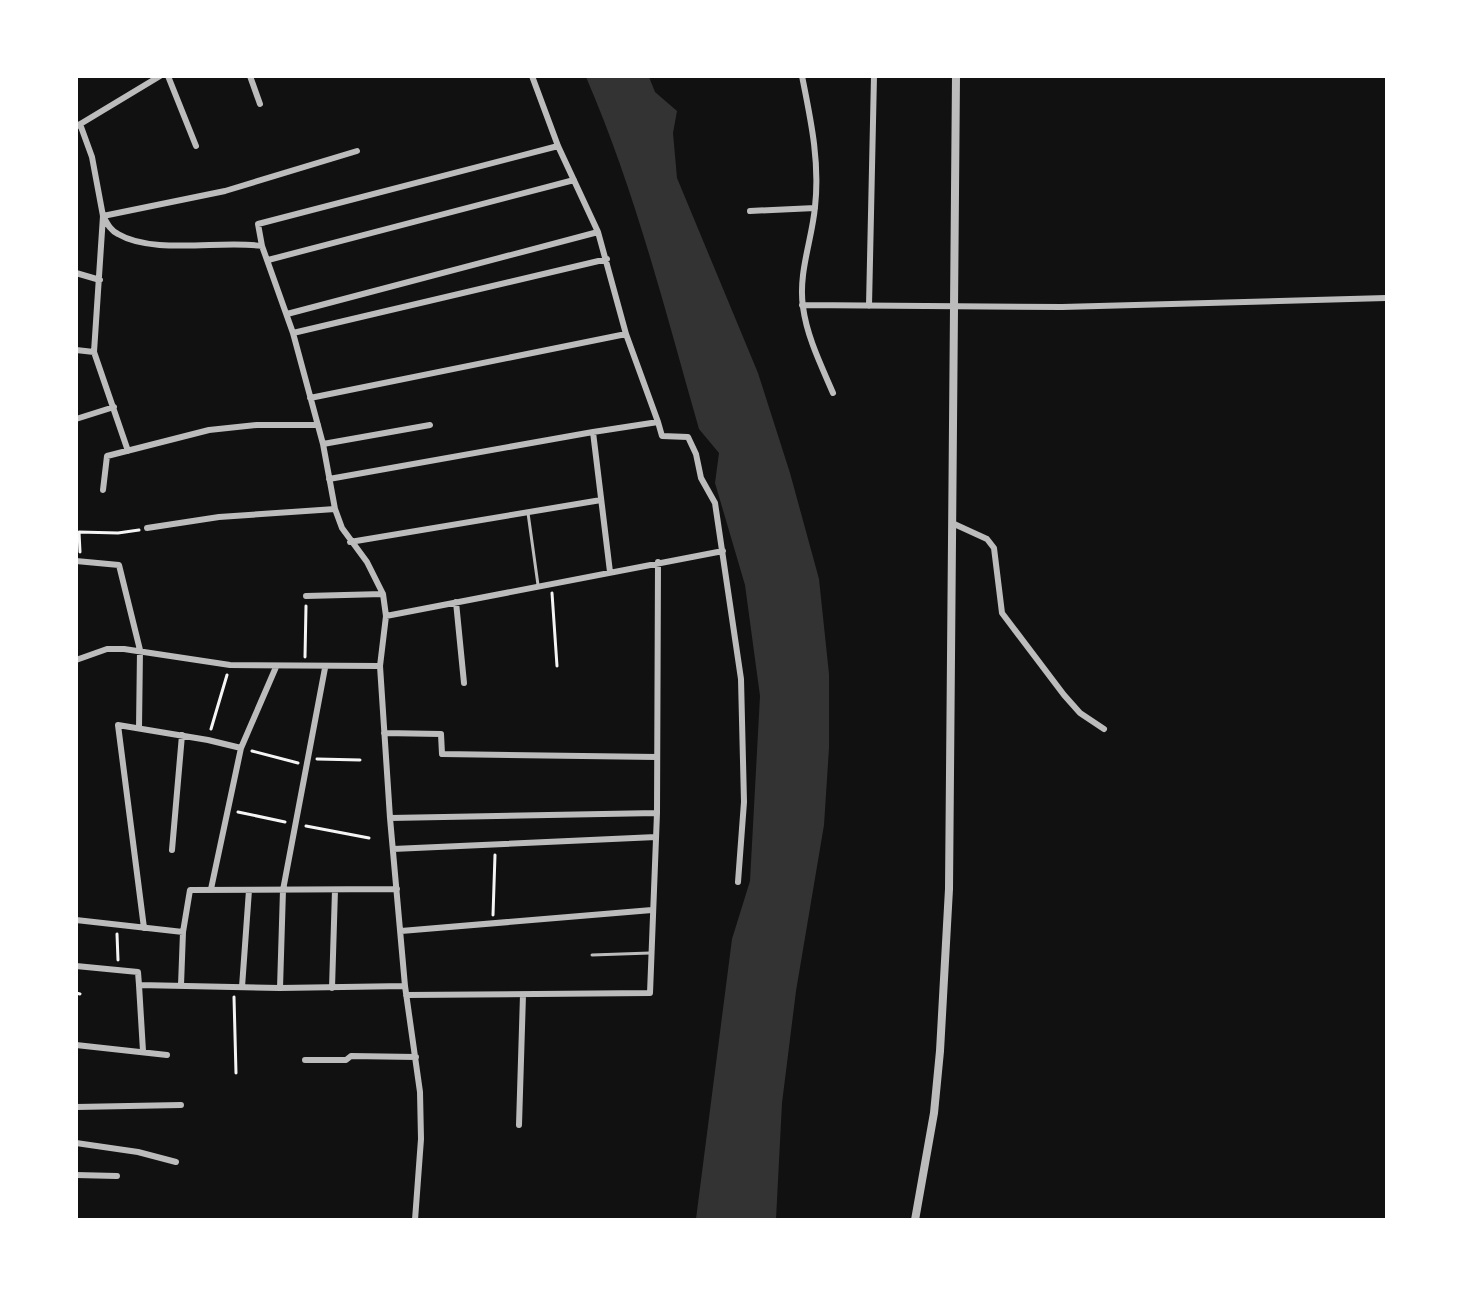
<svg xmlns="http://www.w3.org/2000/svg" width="1463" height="1296" font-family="Mulish,sans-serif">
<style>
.water{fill:#333}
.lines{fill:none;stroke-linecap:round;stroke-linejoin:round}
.path{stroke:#f5f5f5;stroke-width:3}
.service{stroke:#bcbcbc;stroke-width:3}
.minor{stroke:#bcbcbc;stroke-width:6}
.tertiary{stroke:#bcbcbc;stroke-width:8}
</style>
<rect width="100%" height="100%" fill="#111"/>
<path class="water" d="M586 77H649L655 92 677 111 673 133 677 178 758 373 790 473 819 579 829 674V748L824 825 796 991 782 1103 776 1219H696L732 939 750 881 760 696 745 585 715 483 719 453 699 429C665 310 635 190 586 77Z"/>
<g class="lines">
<path class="path" d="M80 552 79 532 118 533 139 530
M552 593 557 666
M305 657 306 606
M211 729 227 675
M252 751 298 763
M317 759 360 760
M238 812 285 822
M306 826 369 838
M493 915 495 855
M117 934 118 960
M76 993 80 994
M234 997 236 1073"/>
<path class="service" d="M528 513 538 585
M592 955 650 953"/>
<path class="minor" d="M168 76 196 146
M250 76 260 104
M532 76 558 146 598 232 626 334 658 422
M802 76C811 121 820 162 815 207 812 240 798 273 803 307 807 337 821 365 833 393
M80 124 92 157 103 216 94 352 128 451
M77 126 160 76
M750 211 815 208
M103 216 225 191 357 151
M103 216C107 223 110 230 118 234 153 255 222 240 262 246
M268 260 574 180
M76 273 100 280
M802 305 1062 307 1386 298
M869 306 874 76
M287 314 598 232
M293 333 607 259
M76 350 94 352
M310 398 626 334
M76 419 114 407
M593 432 658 422 662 436 688 437 696 454 701 478 715 503 741 679 744 802 738 882
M323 444 430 425
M329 479 593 432 610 572
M103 490 107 456 209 430 257 425H318
M952 523 987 539 994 548 1002 613 1064 695 1080 713 1104 729
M147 528 219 517 335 509
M350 542 601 500
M76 561 119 565 140 650 139 728
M306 596 383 594
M456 602 464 683
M386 616 723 551
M76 660 107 649H124L230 665 380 666
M384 733 441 734 442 754 657 757
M390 818 657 813
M393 849 656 837
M172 850 182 735
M211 889 241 748 276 667
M76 920 183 932
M144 928 118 725 208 740 241 748
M401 931 652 910
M76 966 138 972 139 985 280 988 405 986
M139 985 143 1051
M181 985 183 932 190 890 397 889
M242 987 249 890
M280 988 283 890 325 668
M332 988 335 890
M406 995 650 993 657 813 658 562
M76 1045 167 1055
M305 1060H346L351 1056 416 1057
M76 1107 181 1105
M519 1125 523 995
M76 1143 138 1152 176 1162
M76 1175 117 1176
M415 1220 421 1139 420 1092 405 986 390 818 380 666 386 616 383 594 367 562 342 528 335 509 323 444 293 333 262 246 258 224 558 146"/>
<path class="tertiary" d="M915 1220 934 1113 940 1051 949 889 956 76"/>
</g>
<rect width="1463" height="1296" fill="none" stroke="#ffffff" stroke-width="156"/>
</svg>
